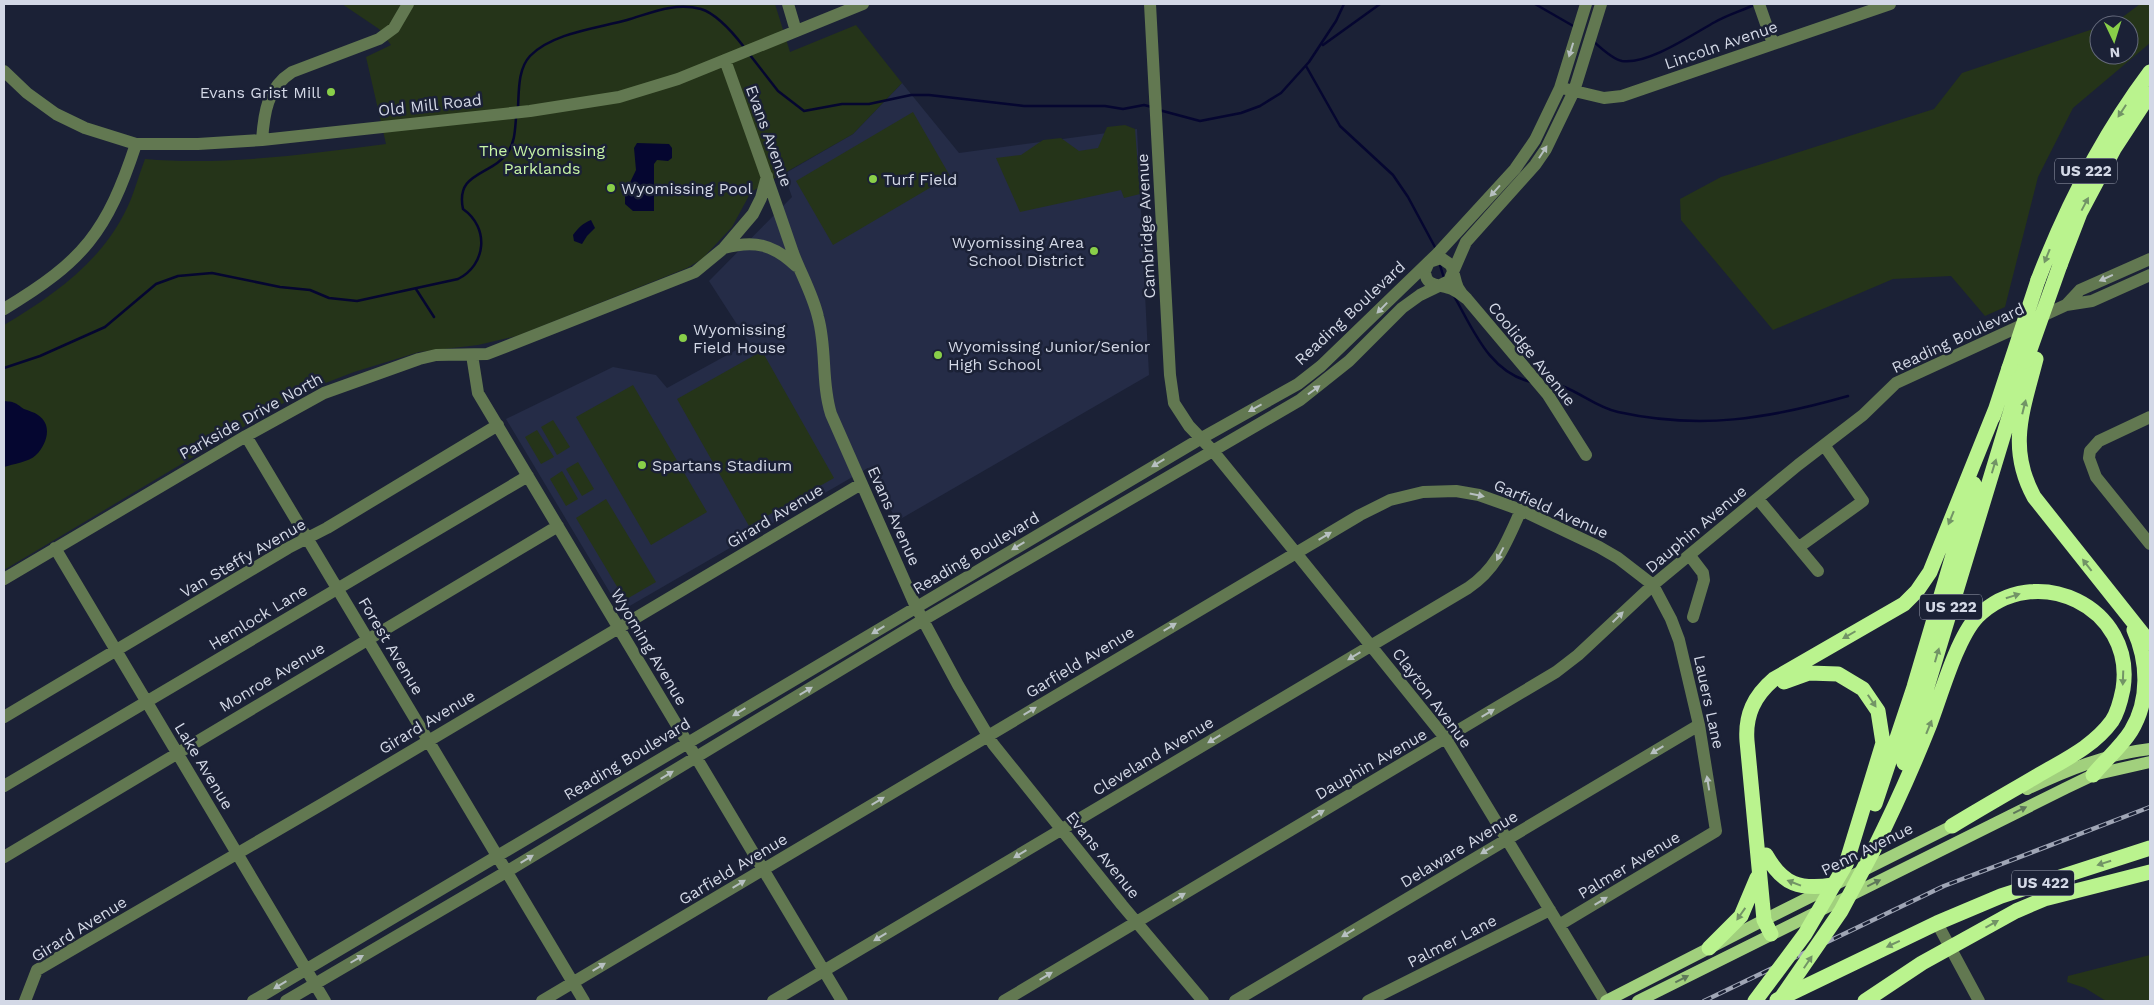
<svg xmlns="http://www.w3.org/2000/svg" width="2154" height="1005" font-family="'Work Sans',sans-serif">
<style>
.built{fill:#252c47}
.green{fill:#253419}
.water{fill:#050630}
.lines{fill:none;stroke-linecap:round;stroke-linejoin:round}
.stream{stroke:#050630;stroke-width:2.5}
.minor{stroke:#627851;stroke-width:12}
.major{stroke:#a1d07d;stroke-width:12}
.highway{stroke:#baf38e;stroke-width:15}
.rail-casing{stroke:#9fa5b5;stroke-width:4.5}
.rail{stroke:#1b2136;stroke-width:2.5;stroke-dasharray:8;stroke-linecap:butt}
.highway-bridge{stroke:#baf38e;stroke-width:15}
.oneway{fill:#b7c0c1}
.oneway2{fill:#729466}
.oneway3{fill:#5e785a}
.poi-dot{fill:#89cf49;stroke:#1b2136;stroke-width:2}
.labels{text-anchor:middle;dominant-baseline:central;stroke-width:5;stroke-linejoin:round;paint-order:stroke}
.shield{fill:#1b2136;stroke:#9ca1b1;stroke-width:1}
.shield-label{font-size:15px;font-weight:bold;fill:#d3d8e6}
.street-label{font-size:16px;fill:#d3d8e6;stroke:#1b2136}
.poi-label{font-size:16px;fill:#d3d8e6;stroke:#1b2136;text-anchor:start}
.park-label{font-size:16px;fill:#c7f4a6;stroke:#1b2136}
</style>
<rect width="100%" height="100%" fill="#1b2136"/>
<path class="built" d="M902 83 959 153 1137 129 1149 375 897 521 868 468 621 611 506 419 613 367 656 375 667 388 749 343 709 281 792 197 784 174 853 134Z"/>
<path class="green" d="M342 4H775L790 52 856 25 902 83 853 134 751 192 732 227 702 259 687 268 517 336 478 345 419 352 354 372 302 392 4 570V325C56 294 107 258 131 199 136 186 140 172 145 159 225 166 306 154 386 144L366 57 391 45 379 29Z
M2140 4H2150V43L2073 108 2038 177 2005 307 1985 316 1951 276 1893 279 1773 330 1681 220 1680 199 1721 177 1934 109 1962 73 2099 27V55H2129V25H2106L2116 22Z
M913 112 950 176 833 245 796 181Z
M1125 125 1135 129 1140 194 1124 198 1121 190 1020 212 996 158 1021 155 1043 140 1061 138 1079 151 1098 148 1107 127Z
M762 351 834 478 749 526 677 399Z
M633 385 707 512 651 545 576 417Z
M553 420 570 447 557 455 541 427Z
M537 430 554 457 541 464 525 437Z
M578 462 594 489 582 496 566 469Z
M562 471 578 499 566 506 550 479Z
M606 499 656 582 625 600 576 518Z
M2150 955V1001H2106L2085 988 2067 982 2068 976Z"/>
<path class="water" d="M637 143 669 144 672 148V158L668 161 657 160 654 164V211H633L625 204V193L636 170 634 148Z
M591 220 595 228 587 236 582 244 574 241 573 235C578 228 583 223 591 220Z
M4 401C16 402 15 403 24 409 29 411 34 412 38 415 53 425 47 444 36 455 29 462 13 464 4 467Z"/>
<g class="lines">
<path class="stream" d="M1535 4 1575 27
M1593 41C1601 48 1612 59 1622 61 1648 65 1693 34 1715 22 1727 15 1741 11 1754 5
M1323 45 1380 4
M750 55 778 91 804 111 842 104H869L911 95H929L1024 106H1105L1123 109 1144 105 1152 107
M1306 66 1340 126 1393 175 1408 197 1436 249
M518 107C519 90 518 69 530 56 552 33 598 28 627 20 651 13 674 2 701 9 717 14 734 34 744 47
M1159 110 1200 121 1241 113 1260 106 1281 93 1309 62 1336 21 1344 4
M1439 262 1444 278
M416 289 434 317
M1454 296C1473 329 1489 372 1531 382
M4 368 40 356 105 327 156 284 178 276 212 273 280 287 310 290 329 298 357 301 458 279C486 265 490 228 463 209 455 171 492 176 508 152 515 142 515 129 516 118
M1544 383C1570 382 1592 407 1618 412 1700 430 1768 419 1848 396"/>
<path class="minor" d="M788 4 796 31
M1150 4 1170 375 1174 403 1189 426 1213 451 1296 553 1446 739 1605 1001
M1759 4 1773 44
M725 60C748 124 771 188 793 253 801 274 813 295 818 317 827 349 821 382 831 414L916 607 958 685 993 744 1122 905 1203 1001
M4 71 27 93 56 114 85 128 136 144H198L262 140 530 111 619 97 678 79 863 4
M1566 89 1604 98 1622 96 1890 4
M262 140C264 113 267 88 292 72L379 39 394 28 408 4
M724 248C754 240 773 244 796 266
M1467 299C1461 295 1456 290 1449 288 1437 284 1426 287 1425 271L1429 262 1441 258 1451 265C1457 280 1453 286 1467 299L1548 395 1586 455
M2066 305 2080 290 2150 259
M4 309C84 261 107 232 136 144
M472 355 478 393 842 1001
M2150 417 2099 441 2090 451 2089 458 2096 477 2150 544
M246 436 584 1001
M1758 499 1818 571
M1799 547 1863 501 1824 445
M55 548 325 1001
M1690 556 1703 573 1704 580 1693 617
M4 579 246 436 324 393 419 359 436 355 487 354 695 272 724 248 753 214 761 198 767 176
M4 717 288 548 327 528 498 425
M4 786 528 476
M4 857 558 526
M1937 923 1979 1001
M25 1001 37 970 324 803 861 484
M253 1001 1200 439 1298 384 1321 366 1437 254 1515 169 1535 140 1560 88 1586 4
M286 1001 506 872 923 620 1300 400 1349 361 1402 308 1420 295 1449 281 1466 242 1535 165 1546 149 1574 91 1601 4
M542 1001 1360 515 1390 500 1423 492 1456 491 1479 495 1521 510 1599 547 1618 558 1653 585 1671 619 1679 640 1699 725 1716 831 1559 925
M773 1001 1468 588C1497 569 1507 541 1521 510
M1004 1001 1556 672 1578 655 1653 585 1798 465 1863 415 1896 383 2066 305 2092 301 2150 275
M1235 1001 1699 725
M1368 1001 1550 910"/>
<path class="major" d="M2027 789C2067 770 2106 754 2150 749
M1606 1001 1764 920 1960 822
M1638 1001 2066 788 2093 775 2150 762"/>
<path class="highway" d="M2060 265 2080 213 2114 149 2150 94
M2038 280C2067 205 2102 136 2150 72
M2036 359C2023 410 2007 447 2034 497L2150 643
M1993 417 2009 368
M1784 682 1809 673 1838 674 1863 689 1878 711 1883 743 1846 864
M1904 763 2026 361
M2093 775C2105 760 2121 747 2131 731 2150 700 2148 661 2134 630
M1875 804 1914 687 1974 484
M1873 851C1894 809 1913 767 1930 724 1941 695 1957 638 1977 617 2035 559 2136 607 2123 689 2121 699 2118 712 2112 721 2093 747 2064 760 2037 776 2008 793 1980 809 1952 826
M1766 855C1783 885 1800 890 1833 885
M1771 934 1764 920 1747 741C1745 715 1754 696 1774 679L1904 604 1917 591 1930 572 1996 408
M1709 948 1741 916 1757 878
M1777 1000 1937 923 2001 896 2150 848
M1865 1001 1922 963 2016 911 2044 899 2150 872"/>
<defs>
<path id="rail" d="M1704 1001 1944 886 2150 807"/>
</defs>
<use href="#rail" class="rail-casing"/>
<use href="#rail" class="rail"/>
<path class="highway-bridge" d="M2026 361 2060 265
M2009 368 2038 280
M1755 1001 1805 934 1846 864
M1779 1001 1841 911 1873 851"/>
</g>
<defs><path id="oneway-solid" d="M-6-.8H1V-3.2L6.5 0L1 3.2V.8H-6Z" transform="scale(1.25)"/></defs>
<g class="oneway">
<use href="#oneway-solid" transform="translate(1571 50) rotate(107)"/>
<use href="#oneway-solid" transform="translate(1543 152) rotate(-57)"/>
<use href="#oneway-solid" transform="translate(1495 191) rotate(132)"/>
<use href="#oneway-solid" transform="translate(2106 278) rotate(156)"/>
<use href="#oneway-solid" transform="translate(1382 308) rotate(134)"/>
<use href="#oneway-solid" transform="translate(1314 390) rotate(-36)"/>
<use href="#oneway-solid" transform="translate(1255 408) rotate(151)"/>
<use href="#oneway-solid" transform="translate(1158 463) rotate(149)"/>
<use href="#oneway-solid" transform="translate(1477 495) rotate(12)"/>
<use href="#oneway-solid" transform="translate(1325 536) rotate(-31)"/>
<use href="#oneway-solid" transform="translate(1018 546) rotate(149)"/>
<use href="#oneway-solid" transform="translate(1500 554) rotate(118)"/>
<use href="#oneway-solid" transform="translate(1618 617) rotate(-44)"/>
<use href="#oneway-solid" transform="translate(1170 627) rotate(-31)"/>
<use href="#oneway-solid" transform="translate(878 630) rotate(149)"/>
<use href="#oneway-solid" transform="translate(1354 656) rotate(149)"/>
<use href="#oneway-solid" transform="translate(806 691) rotate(-31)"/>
<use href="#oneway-solid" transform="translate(1030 711) rotate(-31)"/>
<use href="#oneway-solid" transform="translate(739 712) rotate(149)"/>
<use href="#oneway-solid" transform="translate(1488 713) rotate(-31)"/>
<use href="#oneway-solid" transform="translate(1214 739) rotate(149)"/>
<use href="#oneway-solid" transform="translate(1657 750) rotate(149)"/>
<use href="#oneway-solid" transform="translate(667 775) rotate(-31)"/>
<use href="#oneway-solid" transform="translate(1708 783) rotate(-99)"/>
<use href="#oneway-solid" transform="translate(878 801) rotate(-31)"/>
<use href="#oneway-solid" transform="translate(1318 814) rotate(-31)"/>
<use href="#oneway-solid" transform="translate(1487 850) rotate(149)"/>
<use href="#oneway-solid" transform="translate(1020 854) rotate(149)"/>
<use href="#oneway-solid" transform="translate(527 859) rotate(-31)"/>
<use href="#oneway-solid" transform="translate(739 884) rotate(-31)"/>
<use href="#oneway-solid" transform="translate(1179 897) rotate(-31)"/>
<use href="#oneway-solid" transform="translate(1601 901) rotate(-31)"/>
<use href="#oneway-solid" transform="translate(1348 933) rotate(149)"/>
<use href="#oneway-solid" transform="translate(880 937) rotate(149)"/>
<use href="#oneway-solid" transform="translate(357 959) rotate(-30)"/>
<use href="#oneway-solid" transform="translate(599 967) rotate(-31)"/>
<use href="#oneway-solid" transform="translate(1046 976) rotate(-31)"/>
<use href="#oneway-solid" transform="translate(280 985) rotate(149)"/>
</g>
<g class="oneway2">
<use href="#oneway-solid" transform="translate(2122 111) rotate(123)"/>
<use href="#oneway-solid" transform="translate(2085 204) rotate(-62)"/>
<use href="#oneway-solid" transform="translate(2047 256) rotate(112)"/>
<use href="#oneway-solid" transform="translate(2024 407) rotate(-76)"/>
<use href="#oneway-solid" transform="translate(1994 466) rotate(-73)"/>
<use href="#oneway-solid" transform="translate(1951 518) rotate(112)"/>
<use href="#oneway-solid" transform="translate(2087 565) rotate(-128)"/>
<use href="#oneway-solid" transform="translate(2013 596) rotate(-17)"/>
<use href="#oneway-solid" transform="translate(1849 635) rotate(150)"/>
<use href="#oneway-solid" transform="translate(1937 655) rotate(-74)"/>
<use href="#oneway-solid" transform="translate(2123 678) rotate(92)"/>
<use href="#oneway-solid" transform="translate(1872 701) rotate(56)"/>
<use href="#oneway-solid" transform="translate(1929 727) rotate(-68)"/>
<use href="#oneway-solid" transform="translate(2104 863) rotate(162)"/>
<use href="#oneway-solid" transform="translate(1794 883) rotate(-159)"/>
<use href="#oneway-solid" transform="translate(1741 914) rotate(125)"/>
<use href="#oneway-solid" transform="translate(1992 924) rotate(-29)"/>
<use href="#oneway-solid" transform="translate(1893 944) rotate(155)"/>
<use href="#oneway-solid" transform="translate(1808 962) rotate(-56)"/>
</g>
<g class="oneway3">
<use href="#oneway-solid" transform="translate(2020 810) rotate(-26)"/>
<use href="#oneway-solid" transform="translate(1874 883) rotate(-26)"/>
<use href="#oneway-solid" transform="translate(1682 979) rotate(-27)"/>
</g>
<g class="poi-dot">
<circle cx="331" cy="92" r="5"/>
<circle cx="873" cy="179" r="5"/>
<circle cx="611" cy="188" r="5"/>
<circle cx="1094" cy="251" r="5"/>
<circle cx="683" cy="338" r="5"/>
<circle cx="938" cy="355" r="5"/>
<circle cx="642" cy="465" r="5"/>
</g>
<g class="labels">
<g class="shield">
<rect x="2055" y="158.5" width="62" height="25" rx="4"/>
<rect x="1920" y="594.5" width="62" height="25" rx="4"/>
<rect x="2012" y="870.5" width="62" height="25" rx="4"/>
</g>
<g class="shield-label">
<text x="2086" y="171">US 222</text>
<text x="1951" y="607">US 222</text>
<text x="2043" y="883">US 422</text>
</g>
<g class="street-label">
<text transform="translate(1721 45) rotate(-19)">Lincoln Avenue</text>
<text transform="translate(430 105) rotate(-6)">Old Mill Road</text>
<text transform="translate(769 136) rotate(70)">Evans Avenue</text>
<text transform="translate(1146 226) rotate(-93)">Cambridge Avenue</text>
<text transform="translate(1350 313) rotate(-43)">Reading Boulevard</text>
<text transform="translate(1958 338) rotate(-25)">Reading Boulevard</text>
<text transform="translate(1532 354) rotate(51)">Coolidge Avenue</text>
<text transform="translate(251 416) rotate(-29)">Parkside Drive North</text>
<text transform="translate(1551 509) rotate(24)">Garfield Avenue</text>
<text transform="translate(775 516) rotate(-31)">Girard Avenue</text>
<text transform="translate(894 516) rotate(66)">Evans Avenue</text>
<text transform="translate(1696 529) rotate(-40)">Dauphin Avenue</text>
<text transform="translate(976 553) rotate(-31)">Reading Boulevard</text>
<text transform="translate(243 558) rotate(-30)">Van Steffy Avenue</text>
<text transform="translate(258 617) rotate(-31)">Hemlock Lane</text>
<text transform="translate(391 646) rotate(59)">Forest Avenue</text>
<text transform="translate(649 647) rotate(59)">Wyoming Avenue</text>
<text transform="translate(1080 662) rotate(-31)">Garfield Avenue</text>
<text transform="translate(272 677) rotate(-31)">Monroe Avenue</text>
<text transform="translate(1432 698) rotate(53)">Clayton Avenue</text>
<text transform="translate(1709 702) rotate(78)">Lauers Lane</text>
<text transform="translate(427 722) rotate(-31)">Girard Avenue</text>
<text transform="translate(1153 756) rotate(-31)">Cleveland Avenue</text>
<text transform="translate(627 759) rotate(-31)">Reading Boulevard</text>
<text transform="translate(1371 764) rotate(-30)">Dauphin Avenue</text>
<text transform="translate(204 766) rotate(59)">Lake Avenue</text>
<text transform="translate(1459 849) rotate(-31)">Delaware Avenue</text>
<text transform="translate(1867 849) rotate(-26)">Penn Avenue</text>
<text transform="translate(1103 855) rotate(51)">Evans Avenue</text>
<text transform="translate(1629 865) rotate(-31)">Palmer Avenue</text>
<text transform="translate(733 869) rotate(-31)">Garfield Avenue</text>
<text transform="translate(79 929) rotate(-32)">Girard Avenue</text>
<text transform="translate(1452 941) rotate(-27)">Palmer Lane</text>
</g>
<g class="poi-label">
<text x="321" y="92" text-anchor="end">Evans Grist Mill</text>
<text x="883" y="179">Turf Field</text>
<text x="621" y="188">Wyomissing Pool</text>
<text x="1084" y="242" text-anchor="end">Wyomissing Area<tspan x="1084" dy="18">School District</tspan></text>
<text x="693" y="329">Wyomissing<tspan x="693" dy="18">Field House</tspan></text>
<text x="948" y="346">Wyomissing Junior/Senior<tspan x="948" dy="18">High School</tspan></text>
<text x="652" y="465">Spartans Stadium</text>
</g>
<g class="park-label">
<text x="542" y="150">The Wyomissing<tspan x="542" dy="18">Parklands</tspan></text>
</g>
</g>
<rect width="2154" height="1005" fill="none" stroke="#d3d8e6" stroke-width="10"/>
<g transform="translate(2114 40) rotate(176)"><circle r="24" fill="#1b2136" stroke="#656a7c"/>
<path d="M0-4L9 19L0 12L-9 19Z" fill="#89cf49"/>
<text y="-8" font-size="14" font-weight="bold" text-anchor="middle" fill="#d3d8e6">N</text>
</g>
</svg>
